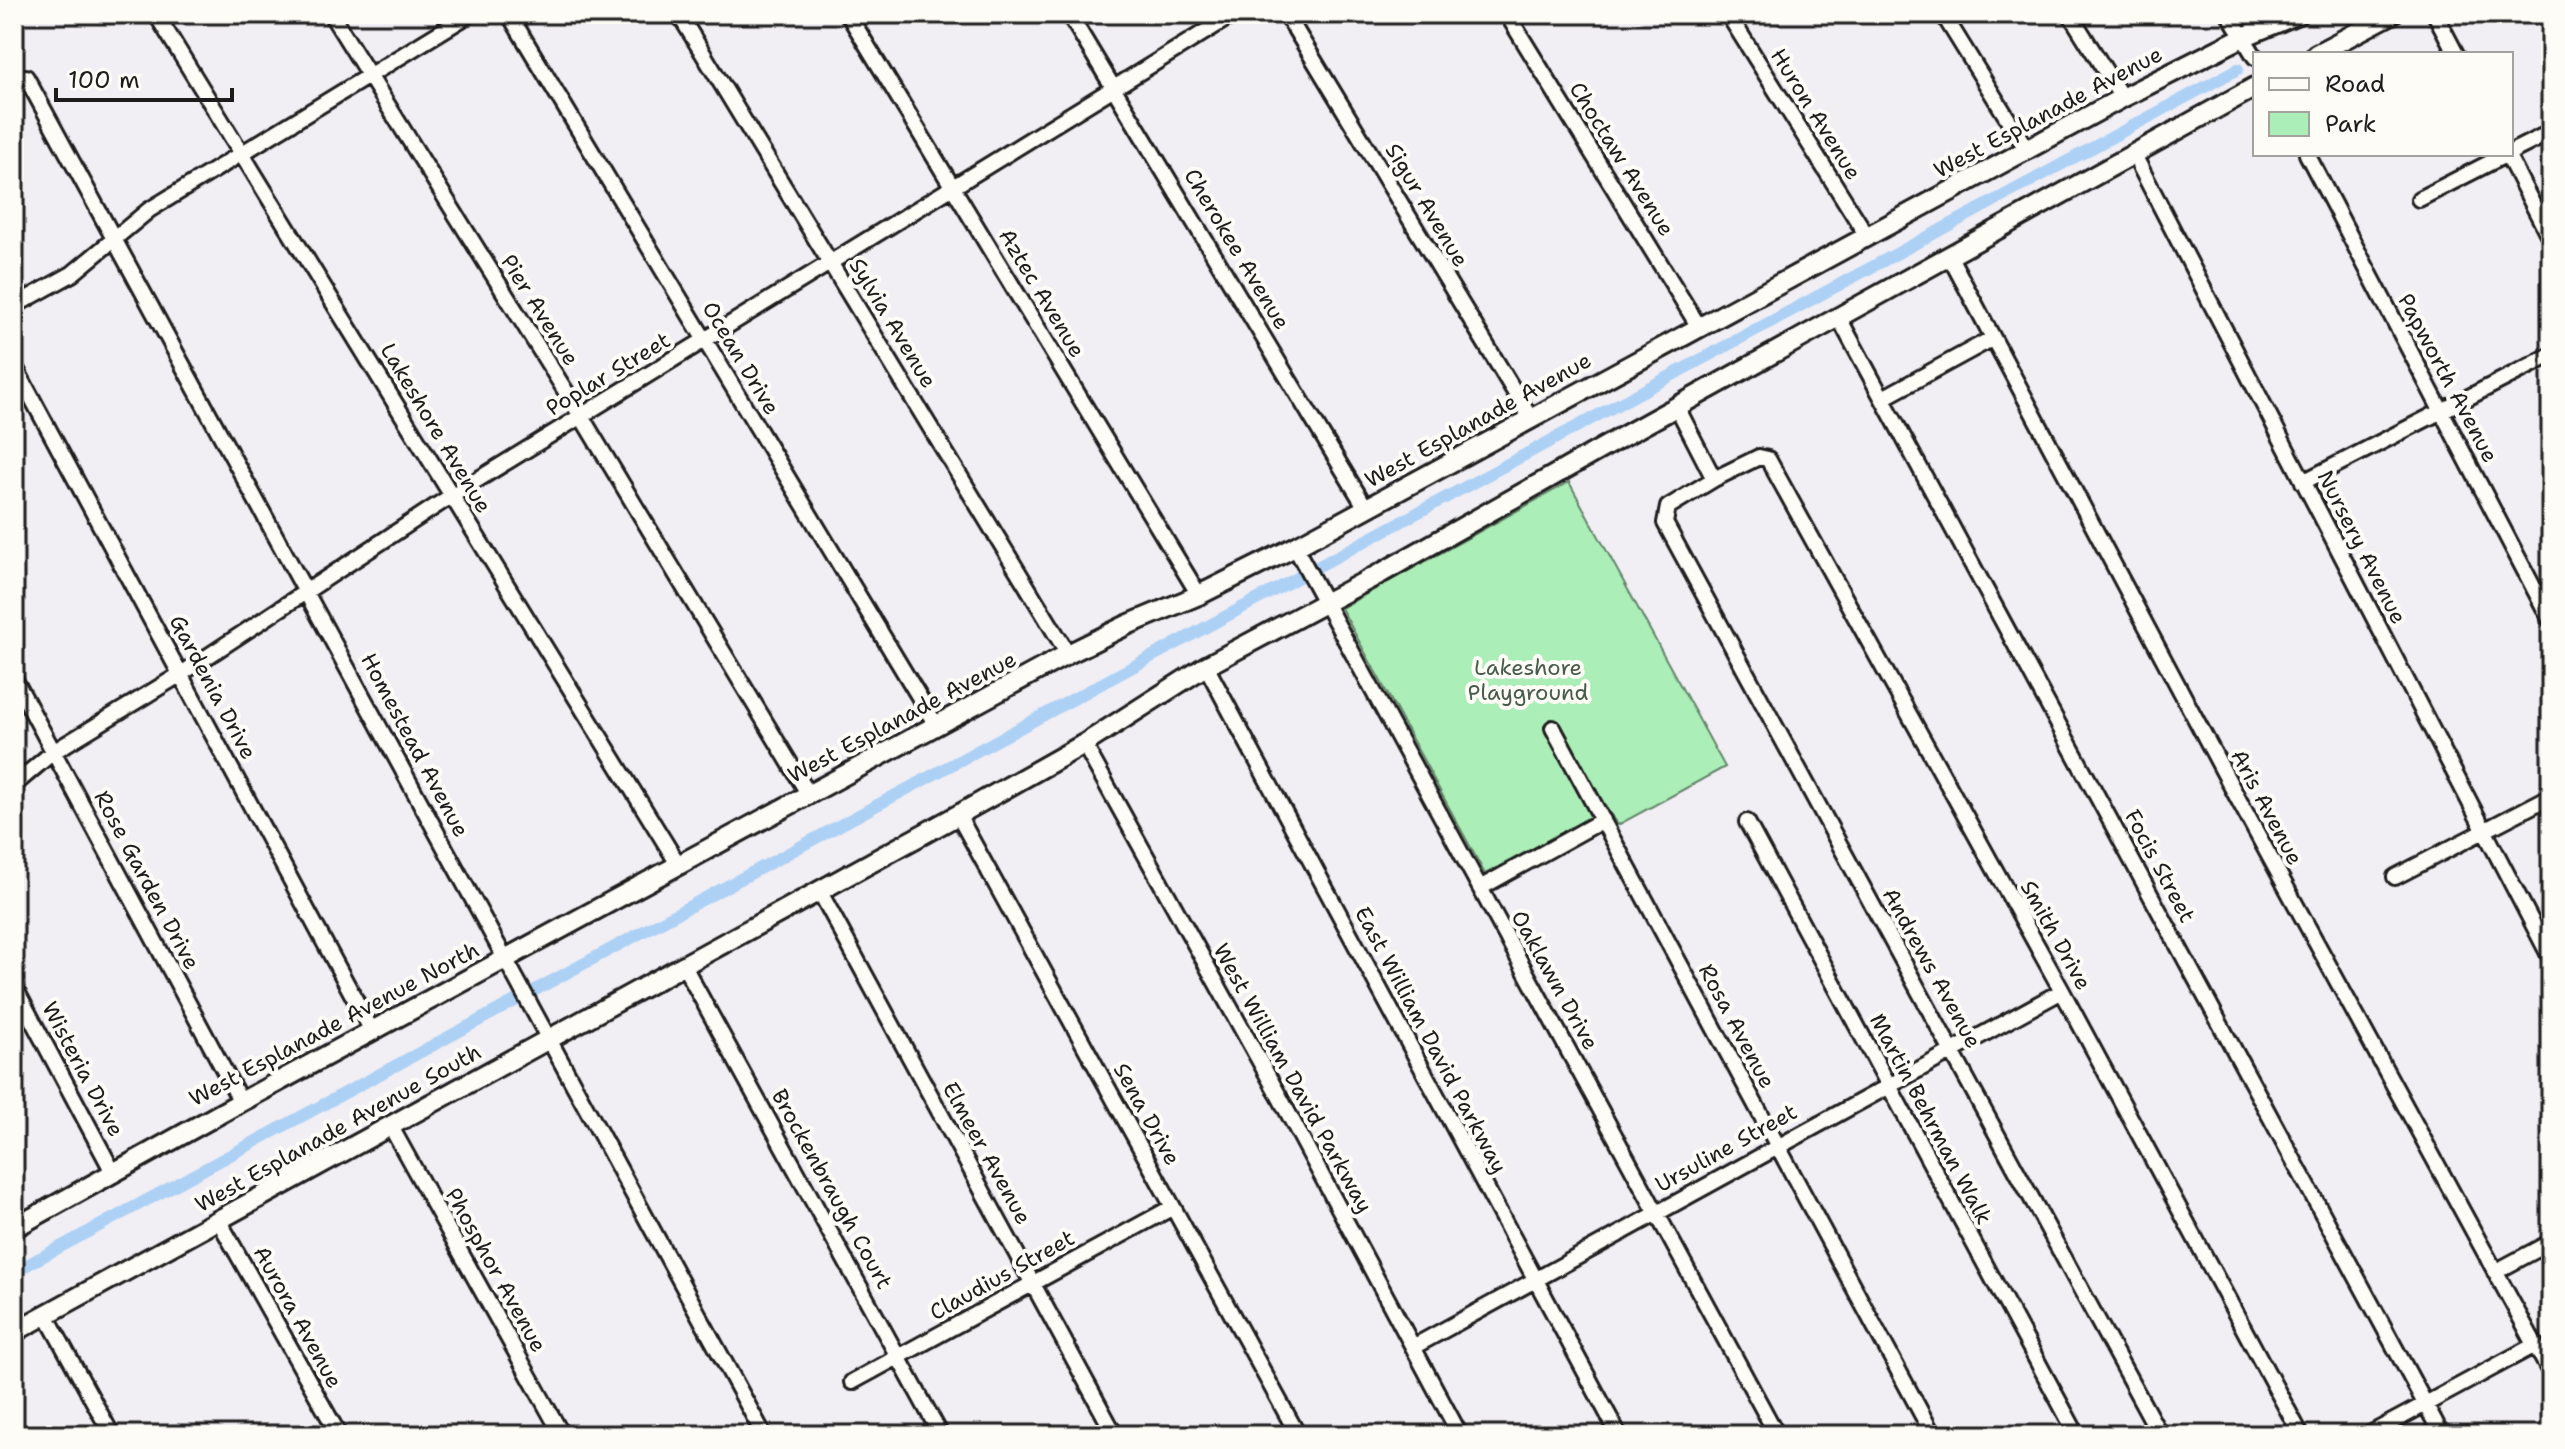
<svg xmlns="http://www.w3.org/2000/svg" width="2565" height="1449" font-family="'Shantell Sans',sans-serif">
<style>
.green{fill:#aceeb8;stroke:#64856a;stroke-width:2}
.lines{fill:none;stroke-linecap:round;stroke-linejoin:round}
.canal{stroke:#add1f5;stroke-width:12}
.minor-casing{stroke:#1c1c1c;stroke-width:20}
.major-casing{stroke:#1c1c1c;stroke-width:24}
.minor{stroke:#fdfcf7;stroke-width:14}
.major{stroke:#fdfcf7;stroke-width:18}
.labels{text-anchor:middle;dominant-baseline:central;stroke-width:8;stroke-linejoin:round;paint-order:stroke}
.street-label{font-size:22px;fill:#1c1c1c;stroke:#fdfcf7}
.park-label{font-size:22px;fill:#475b4b;stroke:#fdfcf7}
</style>
<rect width="100%" height="100%" fill="#f1eef4"/>
<filter id="ink" filterUnits="userSpaceOnUse"><feTurbulence type="fractalNoise" baseFrequency=".0125" numOctaves="2"/><feDisplacementMap in="SourceGraphic" scale="16" xChannelSelector="R" yChannelSelector="G"/><feConvolveMatrix kernelMatrix="1 2 1 2 8 2 1 2 1" color-interpolation-filters="sRGB"/></filter>
<g filter="url(#ink)">
<path class="green" d="M1569 482 1725 767 1618 825 1607 809 1485 874 1341 608Z"/>
<g class="lines">
<path class="canal" d="M14 1272 2238 69"/>
<defs>
<path id="minor" d="M156 14 678 864
M331 14 581 416 809 795
M509 14 936 725
M679 14 1068 654
M848 14 1199 595
M1069 14 1366 508
M1286 14 1531 419
M1507 14 1699 327
M1728 14 1867 236
M1943 14 2027 150
M2070 14 2122 98
M2229 14 2255 57
M2435 14 2456 54
M26 77 764 1435
M2511 152 2551 132
M2307 154 2551 621
M2507 154 2551 240
M2134 155 2551 959
M2419 199 2507 154
M1950 257 2236 795 2551 1374
M14 306 72 274 149 210 470 14
M1839 318 2442 1435
M14 365 372 1031
M1883 398 1993 338
M1677 407 1714 479
M2303 482 2551 355
M1295 547 1777 1435
M1206 666 1619 1435
M14 678 241 1102
M1553 728 1933 1435
M1084 744 1279 1096 1460 1435
M14 785 53 752 181 674 451 496 1234 14
M958 815 1298 1435
M1747 822 2077 1435
M2395 877 2551 796
M1480 888 1603 820
M820 892 1115 1435
M684 966 941 1435
M14 986 113 1172
M391 1127 562 1435
M219 1221 339 1435
M2495 1272 2551 1242
M46 1315 112 1435
M1413 1347 2062 991
M852 1382 1173 1207
M2160 1435 1665 523 1668 507 1714 479 1759 457 1768 459 2062 991 2301 1435
M2368 1435 2535 1345"/>
<path id="major" d="M2316 54 2392 14
M14 1228 241 1102 1068 654 1127 625 1199 595 1295 547 2122 98 2243 37 2298 14
M14 1332 958 815 1084 744 1206 666 1383 572 1620 438 2255 87"/>
</defs>
<use href="#minor" class="minor-casing"/>
<use href="#major" class="major-casing"/>
<use href="#minor" class="minor"/>
<use href="#major" class="major"/>
</g>
</g>
<g class="labels">
<g class="street-label">
<text transform="translate(2048 112) rotate(-28)">West Esplanade Avenue</text>
<text transform="translate(1816 114) rotate(58)">Huron Avenue</text>
<text transform="translate(1622 159) rotate(58)">Choctaw Avenue</text>
<text transform="translate(1427 205) rotate(59)">Sigur Avenue</text>
<text transform="translate(1237 249) rotate(59)">Cherokee Avenue</text>
<text transform="translate(1042 293) rotate(59)">Aztec Avenue</text>
<text transform="translate(540 310) rotate(58)">Pier Avenue</text>
<text transform="translate(893 323) rotate(59)">Sylvia Avenue</text>
<text transform="translate(741 358) rotate(59)">Ocean Drive</text>
<text transform="translate(608 374) rotate(-31)">Poplar Street</text>
<text transform="translate(2448 378) rotate(62)">Papworth Avenue</text>
<text transform="translate(1478 420) rotate(-29)">West Esplanade Avenue</text>
<text transform="translate(436 428) rotate(59)">Lakeshore Avenue</text>
<text transform="translate(2362 547) rotate(63)">Nursery Avenue</text>
<text transform="translate(213 687) rotate(62)">Gardenia Drive</text>
<text transform="translate(902 717) rotate(-28)">West Esplanade Avenue</text>
<text transform="translate(415 745) rotate(62)">Homestead Avenue</text>
<text transform="translate(2267 807) rotate(62)">Aris Avenue</text>
<text transform="translate(2160 866) rotate(62)">Focis Street</text>
<text transform="translate(147 880) rotate(62)">Rose Garden Drive</text>
<text transform="translate(2056 935) rotate(61)">Smith Drive</text>
<text transform="translate(1932 968) rotate(61)">Andrews Avenue</text>
<text transform="translate(1555 980) rotate(61)">Oaklawn Drive</text>
<text transform="translate(334 1024) rotate(-28)">West Esplanade Avenue North</text>
<text transform="translate(1737 1026) rotate(62)">Rosa Avenue</text>
<text transform="translate(1431 1040) rotate(62)">East William David Parkway</text>
<text transform="translate(83 1069) rotate(62)">Wisteria Drive</text>
<text transform="translate(1293 1078) rotate(61)">West William David Parkway</text>
<text transform="translate(1147 1114) rotate(61)">Sena Drive</text>
<text transform="translate(1931 1119) rotate(62)">Martin Behrman Walk</text>
<text transform="translate(338 1128) rotate(-29)">West Esplanade Avenue South</text>
<text transform="translate(1726 1148) rotate(-29)">Ursuline Street</text>
<text transform="translate(987 1153) rotate(61)">Elmeer Avenue</text>
<text transform="translate(832 1189) rotate(61)">Brockenbraugh Court</text>
<text transform="translate(496 1270) rotate(61)">Phosphor Avenue</text>
<text transform="translate(1002 1275) rotate(-29)">Claudius Street</text>
<text transform="translate(298 1317) rotate(61)">Aurora Avenue</text>
</g>
<g class="park-label">
<text x="1528" y="667">Lakeshore<tspan x="1528" dy="25">Playground</tspan></text>
</g>
</g>
<rect width="2565" height="1449" fill="none" stroke="#fdfcf7" stroke-width="48"/>
<rect x="24" y="24" width="2517" height="1401" fill="none" stroke="#1c1c1c" stroke-width="3" filter="url(#ink)"/>
<rect x="2253" y="52" width="260" height="104" fill="#fdfcf7" stroke="#a3a29f" stroke-width="2"/>
<rect x="2269" y="78" width="40" height="12" fill="#fdfcf7" stroke="#a3a29f" stroke-width="2"/>
<text x="2325" y="92" font-size="24" fill="#1c1c1c">Road</text>
<rect x="2269" y="112" width="40" height="24" fill="#aceeb8" stroke="#a3a29f" stroke-width="2"/>
<text x="2325" y="132" font-size="24" fill="#1c1c1c">Park</text>
<path d="M56 88v12h176v-12" fill="none" stroke="#1c1c1c" stroke-width="4"/>
<text x="68" y="88" font-size="24" fill="#1c1c1c" stroke="#fdfcf7" stroke-width="6" paint-order="stroke">100 m</text>
</svg>
